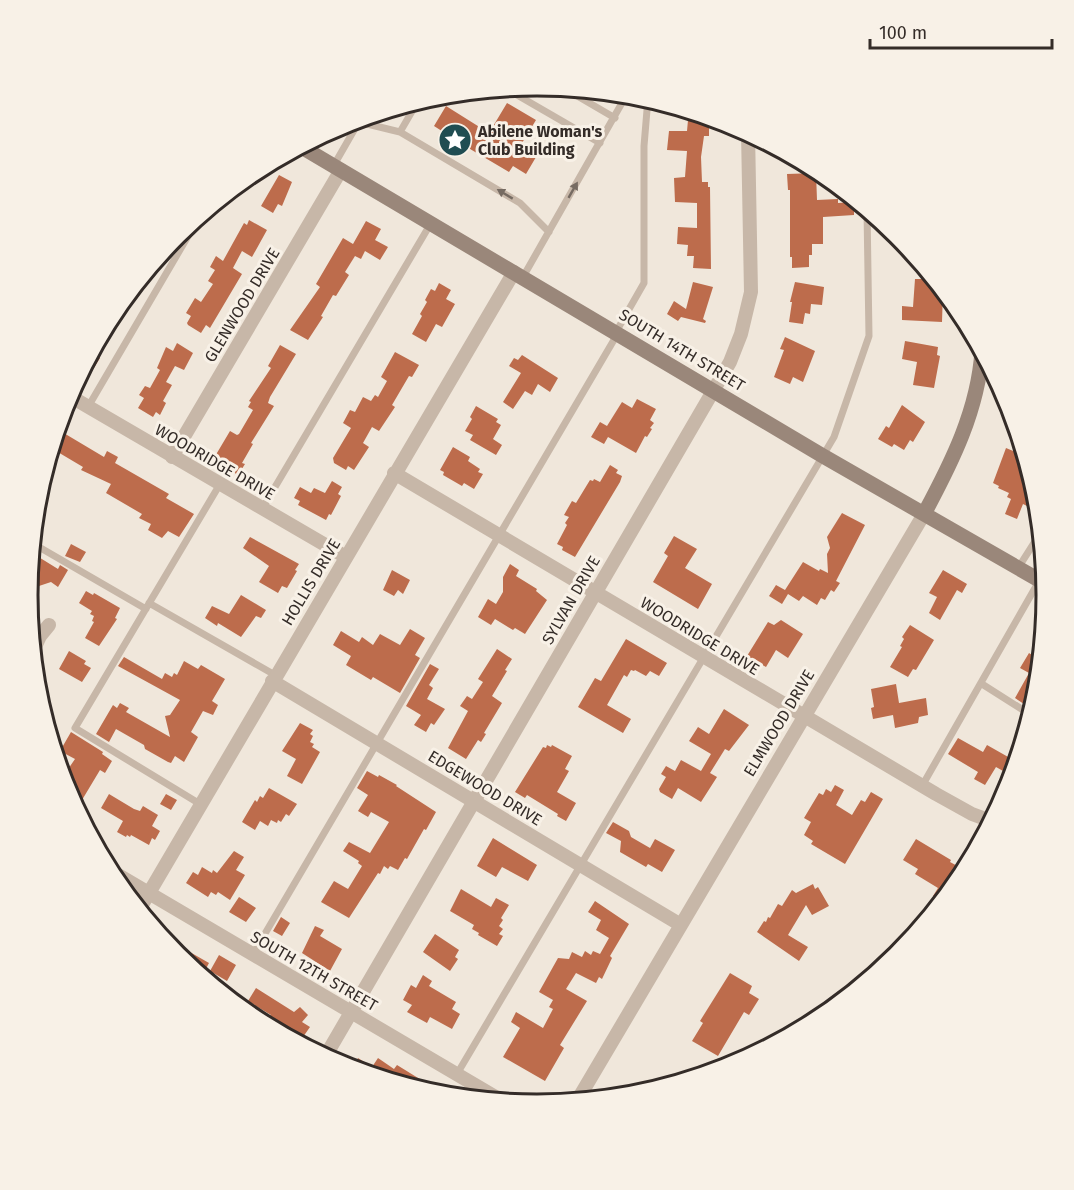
<svg xmlns="http://www.w3.org/2000/svg" width="1074" height="1190" font-family="'Fira Sans',sans-serif">
<style>
.building{fill:#bd6c4c}
.lines{fill:none;stroke-linecap:round;stroke-linejoin:round}
.lane{stroke:#c7b7a8;stroke-width:7}
.street{stroke:#c7b7a8;stroke-width:14}
.secondary{stroke:#9a877a;stroke-width:15}
.oneway{fill:#766b62}
.labels{text-anchor:middle;dominant-baseline:central;stroke-width:6;stroke-linejoin:round;paint-order:stroke}
.poi-label{font-size:16px;font-weight:bold;fill:#342c28;stroke:#f8f1e7;text-anchor:start}
.street-label{font-size:16px;fill:#342c28;stroke:#f8f1e7}
.rim{fill:none;stroke:#342c28;stroke-width:3}
</style>
<rect width="100%" height="100%" fill="#f0e7db"/>
<path class="building" d="M507 103 536 120 522 143 539 152 526 174 513 166 509 172 465 146 460 154 443 144 448 135 434 126 446 106 489 133Z
M688 120 706 121V124L709 125V136H704L701 157 702 182H708V187H710L711 269 693 268 694 256H687L688 245 677 244 678 227 697 228V203L675 202 674 178 685 177 687 151 667 150 669 131H687Z
M816 173 817 200 838 199V203L854 202V215L823 217V244H812V255H809V267L792 268V257H790V190H788L787 174Z
M279 175 292 182 282 206 278 204 273 213 261 206Z
M249 220 267 230 252 257 242 251 233 268 242 274 210 328 206 325 201 333 188 325 187 323 191 316 186 313 195 298 201 302 213 284 208 281 215 270 210 267 216 256 223 261 244 223 247 225Z
M366 221 381 229 375 240 388 247 380 260 365 251 361 259 355 256 345 272 349 275 336 296 333 295 321 316 323 317 308 340 290 330 320 287 316 284 343 238 353 244Z
M921 263 943 290 942 322 902 320V306L913 307 915 279H921Z
M693 282 713 287 703 319 706 321 705 323 681 317 678 321 667 314 674 301 686 309Z
M795 282 824 287 822 305 811 304 810 314 805 313 803 324 789 322 792 302H790Z
M439 283 451 290 446 299 455 304 442 327 436 324 426 342 412 334 422 316 420 314 427 302 425 300 431 289 435 291Z
M785 337 815 351 803 382 793 377 790 384 774 377 784 350 780 349Z
M905 341 938 347 937 355 940 356 934 388 913 385 917 362 902 359Z
M177 343 193 353 184 370 175 366 166 382 172 385 163 401 166 403 160 415 156 412 153 417 138 408 144 398 139 395 145 386 150 388 160 370 157 368 166 347 173 351Z
M280 345 296 354 270 397 268 403 274 406 251 443 253 444 242 463 245 464 238 475 223 466 224 464 214 458 230 431 237 435 239 434 253 410 248 407 251 402 249 401 271 368 268 366Z
M91 352 100 358 89 376 81 371Z
M395 352 419 365 412 377 409 376 392 405 395 407 379 431 372 427 363 443 369 447 354 470 348 466 346 470 334 463 333 458 351 428 343 423 350 410 355 412 363 397 371 401 375 395 378 397 387 381 381 377Z
M522 355 558 378 550 392 538 384 532 395 525 391 513 409 503 402 521 373 509 366 514 358 518 360Z
M637 399 656 409 650 420 654 423 650 428 652 429 647 437 645 436 636 453 608 437 604 444 591 437 600 422 607 426 622 402 632 408Z
M902 405 925 422 913 442 910 440 904 450 894 444 892 447 878 439 886 426 889 428Z
M476 406 498 419 496 422 501 425 493 439 502 445 496 455 470 440 473 435 465 431 472 419 470 417Z
M57 429 104 457 107 451 118 457 115 463 169 494 166 498 194 514 179 537 168 531 162 538 148 530 151 524 139 518 142 514 106 493 111 484 81 470 83 467 51 448Z
M453 447 470 457 468 461 480 469 478 472 483 474 474 489 464 483 462 486 443 475 444 472 440 470Z
M1006 448 1025 456 1035 488 1027 506 1023 504 1017 519 1005 514 1011 499 1007 497 1009 493 998 488 999 486 993 483Z
M610 465 618 470 616 473 622 476 620 482 575 557 562 550 563 547 557 544 567 525 565 523 569 517 564 515 572 501 576 503 590 480 593 481 594 479 600 482Z
M332 481 342 487 338 494 341 496 331 515 329 514 326 520 298 505 300 501 294 498 300 487 311 493 314 488 325 493Z
M842 513 865 525 836 581 840 583 834 592 831 590 825 600 821 598 817 605 803 596 799 601 788 594 782 604 769 596 776 585 785 590 803 562 819 571 820 569 828 573 827 554 830 548 827 537Z
M674 536 697 549 685 568 712 584 698 609 653 582 668 556 664 553Z
M250 537 299 564 295 570 297 571 287 588 282 586 278 593 259 582 269 566 243 548Z
M71 544 86 552 80 562 65 556Z
M37 556 58 569 60 565 68 570 58 587 51 582 39 586 28 604 31 557 35 559Z
M510 564 519 570 516 576 537 589 536 591 547 600 525 634 515 628 513 630 495 619 491 625 478 617 488 599 496 604 503 592V577Z
M392 570 410 580 403 594 398 590 394 596 383 590Z
M943 570 967 584 962 593 957 590 940 620 929 613 937 597 929 593Z
M86 591 93 595 94 593 120 608 115 618 117 619 99 646 85 638 94 622 92 621 94 616 90 614 92 611 79 603Z
M241 595 266 610 261 618 256 616 241 637 218 623 217 626 205 618 212 606 229 614Z
M781 620 803 634 788 658 776 650 766 667 747 656 768 622 774 625Z
M910 625 934 640 916 670 913 669 908 677 890 667 902 647 900 646 904 639 902 637Z
M410 629 425 638 415 655 420 658 400 693 373 677 371 680 346 665 351 656 333 645 341 631 359 642 362 637 373 645 380 634 400 645Z
M1043 636 1038 687 1027 706 1015 698 1029 673 1020 668 1029 653 1032 655Z
M626 639 667 663 659 676 650 671 646 676 635 670 634 671 631 670 627 677 624 675 607 705 631 719 623 733 578 707 595 678 601 681Z
M497 649 512 659 505 670 507 671 492 696 502 703 484 733 486 734 481 742 478 740 466 759 448 748 468 711 460 706 467 696 472 699 483 682 478 679Z
M69 651 86 661 84 664 91 668 82 682 59 669Z
M124 657 162 679 165 673 172 677 174 673 177 675 184 661 198 669 201 665 225 679 212 701 218 705 213 715 203 711 191 732 198 737 184 762 175 756 171 763 168 762 145 749 144 745 116 729 109 742 96 734 113 705 117 708 120 703 129 708 126 712 170 737 165 716 170 715 180 700 118 666Z
M430 664 439 669 429 685 433 688 427 699 445 709 434 725 431 723 426 732 414 725 421 715 406 706Z
M896 684 899 703 926 698 928 715 919 717 918 723 895 728 893 715 873 719 871 708 874 707 871 689Z
M724 709 749 725 729 751 725 749 710 773 717 777 701 802 678 788 672 799 660 792 659 789 666 777 661 774 666 766 675 771 681 760 701 771 711 754 689 741 698 727 709 734Z
M300 723 313 730 310 734 313 736 310 742 314 744 312 747 320 752 302 784 287 776 296 759 282 751Z
M71 732 103 752 102 754 112 761 105 773 100 770 76 810 66 790 62 778 75 759 60 751Z
M958 738 983 752 987 745 1017 762 1012 776 996 767 985 785 974 779 978 772 948 754Z
M547 745 551 747 552 745 572 756 565 769 569 771 557 792 576 803 566 821 557 816 558 814 527 795 525 798 515 792 543 747 546 748Z
M367 771 378 777 379 775 397 785 396 786 436 812 426 830 424 829 407 859 405 858 398 870 390 866 388 869 384 866 380 874 378 873 349 918 321 902 334 881 348 889 362 866 358 863 359 861 343 851 349 842 370 853 389 822 371 812 368 817 358 811 368 795 357 788Z
M835 785 844 790 836 805 852 815 861 800 865 802 871 792 883 799 845 864 811 844 813 841 804 835 811 822 804 818 819 793 823 795 826 789 831 792Z
M269 788 297 804 289 816 286 814 281 822 278 820 277 823 271 820 268 826 260 821 255 830 242 822 255 800 257 802 260 796 263 798Z
M109 794 134 809 140 811 143 806 158 815 152 826 160 831 155 840 152 838 149 845 131 835 130 837 127 835 126 837 117 832 123 821 101 808Z
M166 794 177 800 171 810 160 804Z
M613 822 629 831 631 837 650 848 655 839 675 850 662 872 648 864 646 867 620 852 621 841 606 833Z
M493 838 537 865 528 881 502 867 496 877 477 866Z
M916 839 951 860 950 862 963 869 942 902 933 896 938 888 915 874 918 869 903 860Z
M234 851 244 857 236 870 245 875 230 900 218 892 216 895 211 892 208 897 186 883 193 872 198 875 202 867 212 873 213 870 217 873Z
M813 884 815 889 818 887 829 906 812 915 806 905 788 935 808 947 799 961 757 932 764 921 766 922 768 917 770 918 778 904 782 906 792 890 796 893Z
M461 889 491 907 496 898 509 905 501 918 503 920 499 926 503 929 499 934 503 936 497 946 478 935 479 933 472 929 474 925 450 911Z
M239 897 256 908 246 922 229 912Z
M595 901 629 924 610 956 612 958 602 979 599 977 596 983 576 973 566 989 587 1001 560 1045 564 1048 545 1081 503 1057 520 1028 511 1022 516 1012 543 1028 553 1009 549 1007 553 1000 539 992 558 958 569 959 572 952 582 957 585 951 591 955 593 951 600 954 609 938 596 930 601 920 588 912Z
M281 917 290 923 282 936 273 931Z
M315 926 324 930 320 936 342 949 330 971 302 953Z
M435 934 459 950 455 957 458 959 450 971 423 952Z
M181 947 209 963 202 976 176 955Z
M219 955 236 965 227 981 210 971Z
M730 973 752 986 749 993 759 999 749 1015 744 1012 718 1056 692 1041 703 1023 700 1021Z
M423 975 432 981 429 986 456 1002 452 1009 460 1014 452 1029 430 1017 427 1023 407 1012 412 1005 403 1000 411 985 416 988Z
M256 988 294 1012 300 1007 308 1015 302 1022 310 1027 303 1037 297 1034 293 1040 270 1028 275 1021 269 1017 271 1015 248 1001Z
M358 1058 372 1067 378 1058 394 1069 397 1065 444 1094 443 1096 437 1095 352 1069Z"/>
<g class="lines">
<path class="lane" d="M562 87 615 118
M505 88 600 143
M418 101 400 132 520 203 549 232
M359 122 400 132
M334 165 361 118
M523 277 627 94
M616 332 644 283V146L648 98
M88 407 201 214
M262 509 431 223
M32 543 146 609
M1018 568 1041 532
M149 603 275 675
M982 684 1031 715
M922 786 1039 581
M200 804 75 728 220 484
M253 954 618 333
M457 1074 834 437 869 336 867 210"/>
<path class="street" d="M68 395 346 557
M172 457 341 170
M394 473 936 794 972 814 991 821
M33 651 40 636 49 625
M272 681 681 925
M108 869 504 1102
M139 910 514 272
M325 1057 730 362 741 334 751 292 748 132
M577 1101 924 514"/>
<path class="secondary" d="M300 146 823 456 1046 584
M924 514C952 462 978 410 982 351"/>
</g>
<defs><path id="oneway-solid" d="M-6-.8H1V-3.2L6.5 0L1 3.2V.8H-6Z" transform="scale(1.5)"/></defs>
<g class="oneway">
<use href="#oneway-solid" transform="translate(573 190) rotate(-60)"/>
<use href="#oneway-solid" transform="translate(505 194) rotate(-149)"/>
</g>
<defs>
<symbol id="sight-disc" viewBox="-11 -11 22 22"><circle r="9.5" fill="#204d52" stroke="#f8f1e7"/><path d="M0-6L1.8-2.2L6-1.7L2.9 1.2L3.7 5.4L0 3.3L-3.7 5.4L-2.9 1.2L-6-1.7L-1.8-2.2Z" fill="#fff"/></symbol>
</defs>
<g fill-rule="evenodd">
<use href="#sight-disc" x="436" y="121" width="38" height="38"/>
</g>
<g class="labels">
<g class="poi-label">
<text x="478" y="131">Abilene Woman's<tspan x="478" dy="18">Club Building</tspan></text>
</g>
<g class="street-label">
<text transform="translate(242 305) rotate(-59)">GLENWOOD DRIVE</text>
<text transform="translate(682 350) rotate(31)">SOUTH 14TH STREET</text>
<text transform="translate(215 462) rotate(30)">WOODRIDGE DRIVE</text>
<text transform="translate(311 582) rotate(-59)">HOLLIS DRIVE</text>
<text transform="translate(571 600) rotate(-60)">SYLVAN DRIVE</text>
<text transform="translate(700 636) rotate(31)">WOODRIDGE DRIVE</text>
<text transform="translate(779 723) rotate(-59)">ELMWOOD DRIVE</text>
<text transform="translate(485 788) rotate(31)">EDGEWOOD DRIVE</text>
<text transform="translate(314 971) rotate(30)">SOUTH 12TH STREET</text>
</g>
</g>
<path d="M0 0H1074V1190H0ZM38 595a499 499 0 1 1 998 0a499 499 0 1 1-998 0Z" fill="#f8f1e7" fill-rule="evenodd"/>
<path class="rim" d="M38 595a499 499 0 1 1 998 0a499 499 0 1 1-998 0Z"/>
<path d="M870 39v9h182v-9" fill="none" stroke="#342c28" stroke-width="3"/>
<text x="879" y="39" font-size="18" fill="#342c28" stroke="#f8f1e7" stroke-width="4.5" paint-order="stroke">100 m</text>
</svg>
